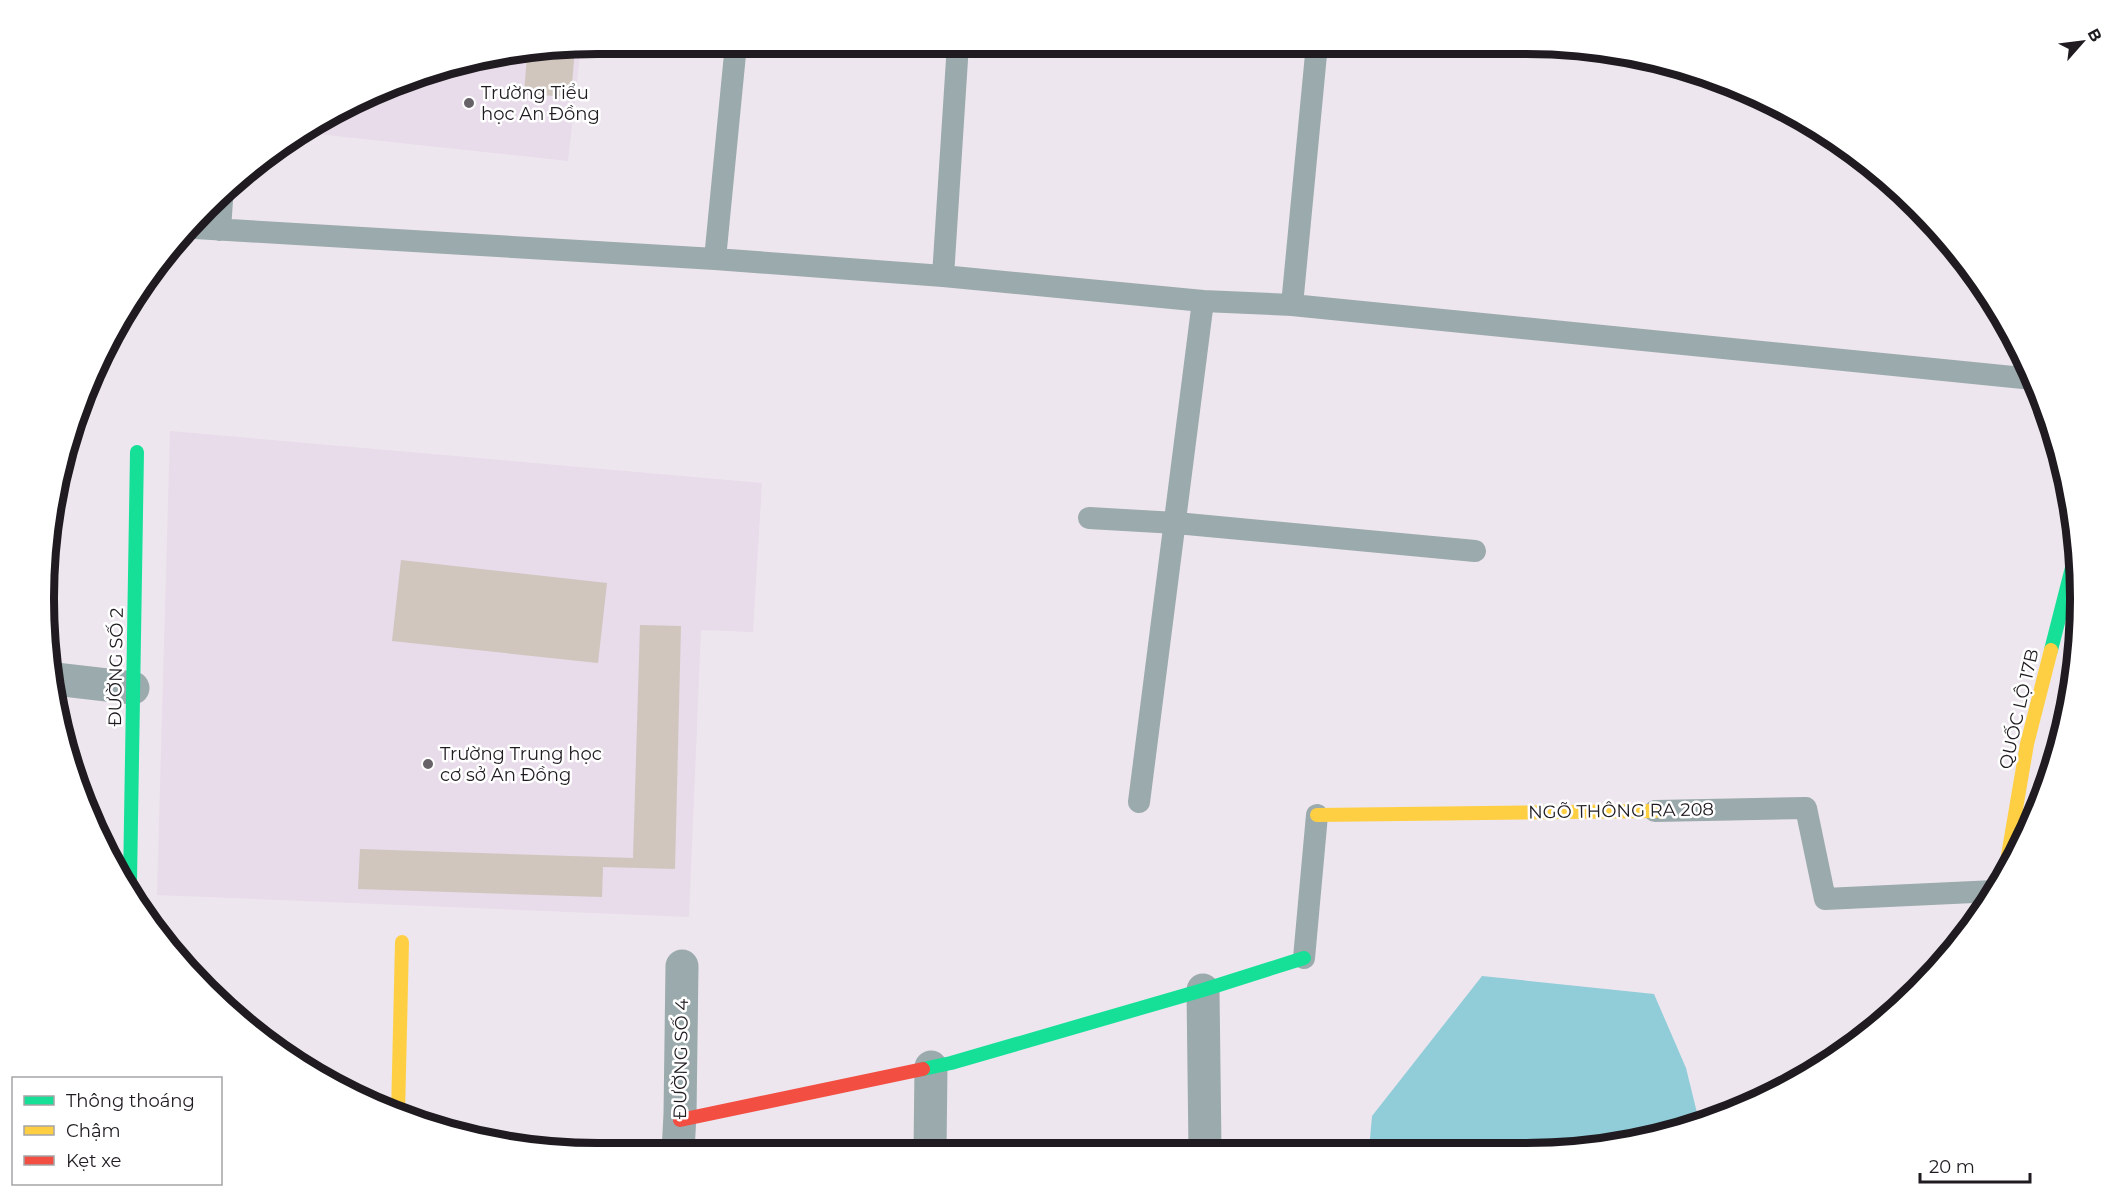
<svg xmlns="http://www.w3.org/2000/svg" width="2124" height="1197" font-family="Montserrat,sans-serif">
<style>
.built{fill:#e8dbea}
.water{fill:#91ccd9}
.building{fill:#d0c6be}
.lines{fill:none;stroke-linecap:round;stroke-linejoin:round}
.lane{stroke:#9baaac;stroke-width:22}
.street{stroke:#9baaac;stroke-width:33}
.fast{stroke:#16e098;stroke-width:14}
.slow{stroke:#ffcf43;stroke-width:14}
.jam{stroke:#f24e42;stroke-width:14}
.poi-dot{fill:#676268;stroke:#fff;stroke-width:2}
.labels{text-anchor:middle;dominant-baseline:central;stroke-width:5;stroke-linejoin:round;paint-order:stroke}
.poi-label{font-size:18px;fill:#1f1b20;stroke:#fff;text-anchor:start}
.street-label{font-size:18px;fill:#1f1b20;stroke:#fff}
.rim{fill:none;stroke:#1f1b20;stroke-width:8}
</style>
<rect width="100%" height="100%" fill="#ede6ee"/>
<path class="built" d="M581 46 568 161 308 133 420 73Z
M170 431 762 483 753 632 701 630 689 917 157 895Z"/>
<path class="water" d="M1482 976 1654 994 1686 1068 1700 1125 1598 1149 1369 1150 1372 1116Z"/>
<path class="building" d="M575 47 571 97 524 94 527 55Z
M401 560 607 583 598 663 392 641Z
M640 625 681 626 675 869 603 867 602 897 358 889 360 849 633 858Z"/>
<g class="lines">
<path class="lane" d="M195 228 715 259 943 276 1203 301 1292 305 2033 379
M220 230 222 200
M715 259 736 44
M943 276 958 44
M1292 305 1317 44
M1089 518 1176 523 1475 551
M1139 802 1203 301
M1655 811 1806 808 1825 899 1995 891
M1304 958 1317 815"/>
<path class="street" d="M55 679 133 688
M1203 990 1205 1150
M930 1151 931 1067
M678 1152 680 1114 682 966"/>
<path class="fast" d="M2051 650 2077 548
M130 882 137 452
M923 1069 951 1063 1203 990 1304 958"/>
<path class="slow" d="M1317 815 1655 811
M2004 879 2027 744 2051 650
M398 1114 402 942"/>
<path class="jam" d="M680 1120 923 1069"/>
</g>
<g class="poi-dot">
<circle cx="469" cy="103" r="6"/>
<circle cx="428" cy="764" r="6"/>
</g>
<g class="labels">
<g class="poi-label">
<text x="481" y="93">Trường Tiểu<tspan x="481" dy="21">học An Đồng</tspan></text>
<text x="440" y="754">Trường Trung học<tspan x="440" dy="21">cơ sở An Đồng</tspan></text>
</g>
<g class="street-label">
<text transform="translate(116 667) rotate(-89)">ĐƯỜNG SỐ 2</text>
<text transform="translate(2019 709) rotate(-77)">QUỐC LỘ 17B</text>
<text transform="translate(1621 811) rotate(-1)">NGÕ THÔNG RA 208</text>
<text transform="translate(681 1059) rotate(-89)">ĐƯỜNG SỐ 4</text>
</g>
</g>
<path d="M0 0H2124V1197H0ZM598 54H1526A544 544 0 0 1 2070 598V599A544 544 0 0 1 1526 1143H598A544 544 0 0 1 54 599V598A544 544 0 0 1 598 54Z" fill="#fff" fill-rule="evenodd"/>
<path class="rim" d="M598 54H1526A544 544 0 0 1 2070 598V599A544 544 0 0 1 1526 1143H598A544 544 0 0 1 54 599V598A544 544 0 0 1 598 54Z"/>
<rect x="12" y="1077" width="210" height="108" fill="#ffffff" stroke="#a5a4a6" stroke-width="1.5"/>
<rect x="24" y="1096" width="30" height="9" fill="#16e098" stroke="#a5a4a6" stroke-width="1.5"/>
<text x="66" y="1107" font-size="18" fill="#1f1b20">Thông thoáng</text>
<rect x="24" y="1126" width="30" height="9" fill="#ffcf43" stroke="#a5a4a6" stroke-width="1.5"/>
<text x="66" y="1137" font-size="18" fill="#1f1b20">Chậm</text>
<rect x="24" y="1156" width="30" height="9" fill="#f24e42" stroke="#a5a4a6" stroke-width="1.5"/>
<text x="66" y="1167" font-size="18" fill="#1f1b20">Kẹt xe</text>
<g transform="translate(2082 42) rotate(62)" stroke="#ffffff" stroke-width="4.5" paint-order="stroke">
<path d="M0-4.5L10 22L0 15L-10 22Z" fill="#1f1b20"/>
<text y="-9" font-size="16" font-weight="bold" text-anchor="middle" fill="#1f1b20">B</text>
</g>
<path d="M1920 1173v9h110v-9" fill="none" stroke="#1f1b20" stroke-width="3"/>
<text x="1929" y="1173" font-size="18" fill="#1f1b20" stroke="#ffffff" stroke-width="4.5" paint-order="stroke">20 m</text>
</svg>
